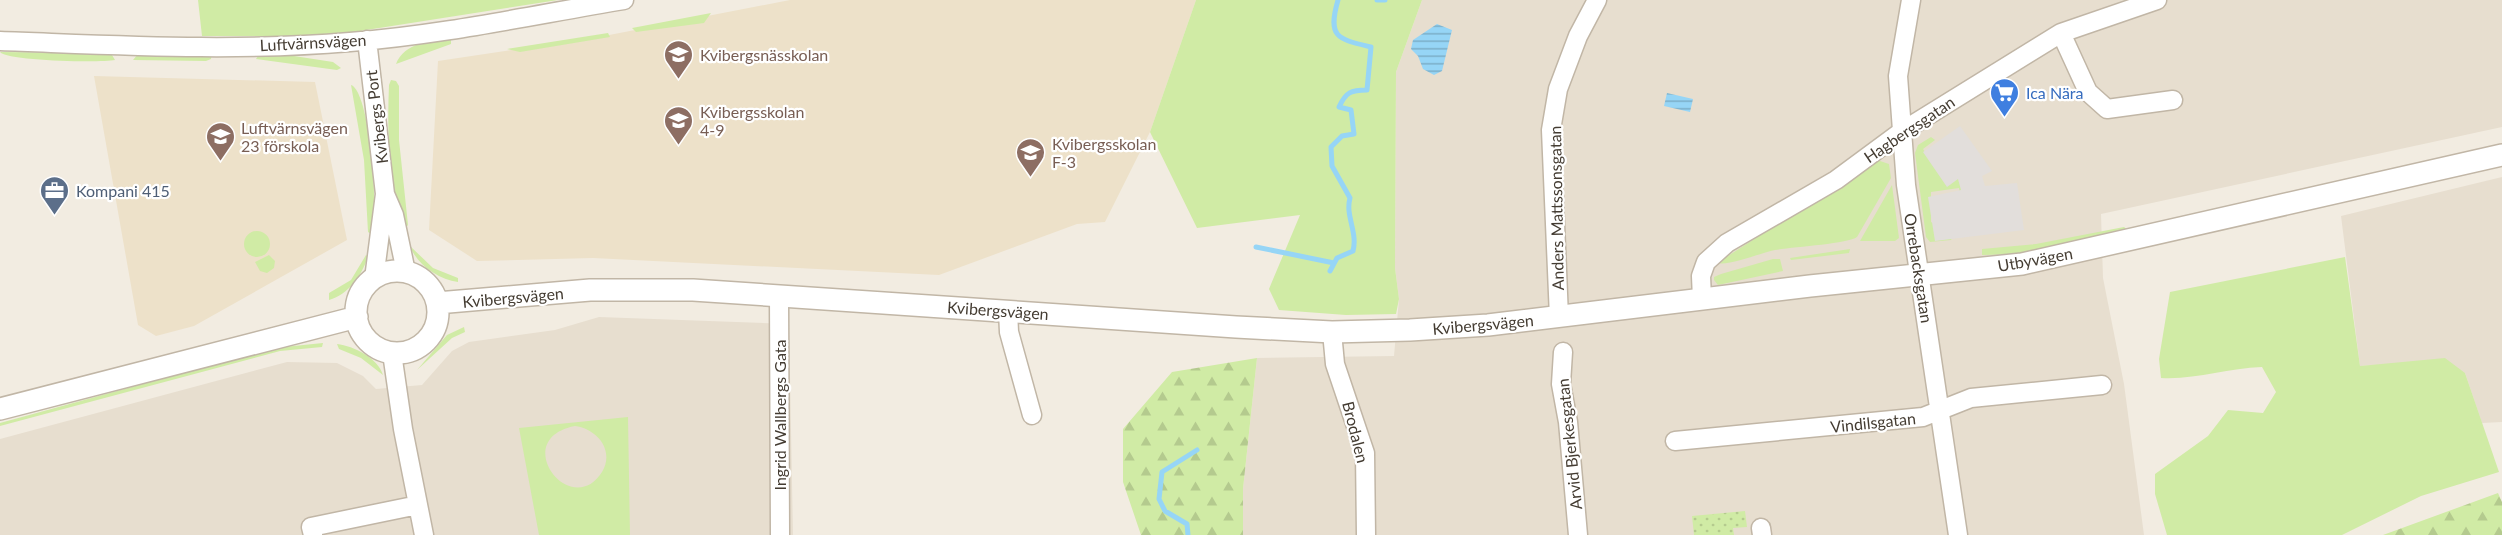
<svg xmlns="http://www.w3.org/2000/svg" width="2502" height="535" font-family="Lato,sans-serif">
<style>
.residential{fill:#e7decf}
.education{fill:#ede1c9}
.grass{fill:#d0eba5;fill-rule:evenodd}
.forest{fill:url(#forest-firs)}
.park{fill:url(#park-dots)}
.parking{fill:#e2dedb}
.water{fill:url(#water-rules)}
.lines{fill:none;stroke-linecap:round;stroke-linejoin:round}
.stream{stroke:#96d5f6;stroke-width:5}
.minor-casing{stroke:#c1b6a6;stroke-width:21}
.tertiary-casing{stroke:#c1b6a6;stroke-width:24}
.minor{stroke:#fff;stroke-width:18}
.tertiary{stroke:#fff;stroke-width:21}
.labels{text-anchor:middle;dominant-baseline:central;stroke-width:4.5;stroke-linejoin:round;paint-order:stroke}
.street-label{font-size:16px;fill:#443c32;stroke:#fff}
.education-label{font-size:16px;fill:#785e54;stroke:#fff;text-anchor:start}
.shop-label{font-size:16px;fill:#366cbe;stroke:#fff;text-anchor:start}
.service-label{font-size:16px;fill:#4e5e75;stroke:#fff;text-anchor:start}
</style>
<defs>
<pattern id="forest-firs" width="22" height="20" patternUnits="userSpaceOnUse" patternTransform="scale(1.5)"><rect width="22" height="20" fill="#d0eba5"/><path d="M5 1l3.5 6h-7zM16 11l3.5 6h-7z" fill="#b4ca8e"/></pattern>
<pattern id="park-dots" width="8" height="8" patternUnits="userSpaceOnUse" patternTransform="scale(1.5)"><rect width="8" height="8" fill="#d0eba5"/><path d="M2 2h.1M6 6h.1" fill="none" stroke="#b4ca8e" stroke-width="1.8" stroke-linecap="round"/></pattern>
<pattern id="water-rules" width="6" height="5" patternUnits="userSpaceOnUse" patternTransform="scale(1.5)"><rect width="6" height="5" fill="#96d5f6"/><path d="M0 2.5h6" fill="none" stroke="#7caec8"/></pattern>
</defs>
<rect width="100%" height="100%" fill="#f2ece1"/>
<path class="residential" d="M1422 0H2502V127L2101 214 2103 278 2124 384 2144 535H1243V489L1257 358 1394 356 1399 299 1395 268 1396 72Z
M2502 177V422L2482 423 2465 373 2398 364 2360 366 2341 216Z
M599 317 789 324 793 535H0V439L287 362 337 363 363 376 376 389 422 385 452 351 469 342 555 330Z"/>
<path class="education" d="M790 0H1196L1150 132 1105 222 1077 224 939 275 593 258 477 261 429 230 438 61 604 36Z
M94 76 315 82 347 240 194 326 156 336 138 325Z"/>
<path class="grass" d="M198 0H558L328 36H202Z
M1196 0H1422L1396 72 1395 268 1399 299 1396 314 1346 315 1279 310 1269 289 1300 215 1197 228 1150 132Z
M711 13 704 23 636 32 632 28Z
M608 33 610 37 520 52 507 49Z
M451 37V44L396 64C404 43 432 40 451 37Z
M0 52 106 53 112 55 115 60C100 63 7 61 0 52Z
M212 53 211 59 206 61 133 60 138 54Z
M281 54 333 62 341 68 337 70 256 59 258 56Z
M391 80 396 81 399 86V140L408 225 405 229C388 185 387 132 389 85Z
M351 85C370 91 380 215 371 234L368 232 364 160Z
M1931 137 1935 140 1923 149 1947 184 1958 177 1965 188 1961 202 1959 188 1931 192V222L1953 237 1951 240 1930 242 1926 237 1915 153 1918 145Z
M1877 160 1889 164 1891 178 1857 237C1848 244 1791 247 1775 250 1760 253 1730 266 1717 263Z
M1892 185 1899 238 1895 241H1860Z
M2124 227 2128 230 2021 254 1982 255V249L2036 244Z
M244 244a13 13 0 1 1 26 0a13 13 0 1 1-26 0Z
M410 246 433 268 458 278V282C438 279 417 265 410 246Z
M1850 249 1849 253 1791 260 1790 258Z
M269 255 275 261 274 268 267 273 260 271 255 262Z
M366 255 368 257C361 276 349 294 329 300V293L351 280Z
M2345 257 2360 366 2445 358 2465 373 2499 472 2421 496 2342 535H2167L2155 494V474L2208 436 2228 410 2263 413 2276 392 2262 367C2227 368 2195 380 2161 378L2159 359 2170 292Z
M1773 259H1780L1783 271 1718 285 1714 280V277L1721 274Z
M464 327 465 332 452 338 417 370 447 335Z
M323 343 322 347 280 351 0 426V423L274 348Z
M337 344C354 346 378 358 383 375L361 358 339 349Z
M628 417 630 535H539L519 428ZM575 426C597 429 615 450 602 472 571 521 508 439 575 426Z"/>
<path class="forest" d="M1257 358 1243 489V535H1141L1123 482V429L1172 372Z
M2498 493 2502 502V535H2383Z"/>
<path class="park" d="M1745 511 1747 527 1733 528 1734 535H1694L1692 516Z"/>
<path class="parking" d="M1960 126 1992 171 1982 176 1985 186 2017 183 2024 230 1935 241 1928 197 1961 190 1958 179 1947 187 1923 152Z"/>
<path class="water" d="M1437 24 1452 30 1442 71 1434 75 1423 69 1418 56 1411 49 1413 40Z
M1667 93 1693 99 1690 112 1664 106Z"/>
<g class="lines">
<path class="stream" d="M1377 0H1385
M1256 247 1334 263
M1330 271 1337 258 1353 251C1358 232 1345 216 1350 198L1332 166 1331 147 1342 136 1354 134 1351 110 1339 107C1346 92 1351 90 1367 90L1371 47C1338 39 1327 38 1338 0
M1188 535 1187 524 1165 511 1159 499 1162 472 1197 450"/>
<defs>
<path id="minor" d="M1911 0 1898 76 1906 185 1958 535
M2061 33 2088 92 2107 109 2173 100
M367 40 385 194 394 215 406 272
M0 41C116 45 234 52 350 42 442 35 533 15 624 0
M374 279 385 194
M779 295 780 535
M1702 299 1701 276 1706 262 1727 243 1836 180 1901 132 2061 33 2157 0
M1008 311 1009 332 1032 415
M1559 317 1551 130 1558 89 1578 36 1597 0
M1332 332 1335 364 1365 453 1366 535
M1563 352 1561 384 1568 422 1578 535
M392 353 403 429 424 535
M1675 441 1923 417 1971 398 2102 385
M1761 528 1762 535
M313 535 311 527 418 505"/>
<path id="tertiary" d="M356 312a41 41 0 1 1 82 0a41 41 0 1 1-82 0Z
M437 303 590 290H693L1236 327 1332 332 1410 330 1488 325 1810 286 2022 264 2502 155
M0 409 357 317"/>
</defs>
<use href="#minor" class="minor-casing"/>
<use href="#tertiary" class="tertiary-casing"/>
<use href="#minor" class="minor"/>
<use href="#tertiary" class="tertiary"/>
</g>
<defs>
<symbol id="school-pin" viewBox="-11 -11 22 30"><path d="M0 17L-7.5 6A9.5 9.5 0 1 1 7.5 6Z" fill="#8d6e63" stroke="#fff"/><path d="M0-5L7-2L0 1L-7-2ZM-4 1L0 2.5L4 1V4Q0 6-4 4Z" fill="#fff"/></symbol>
<symbol id="supermarket-pin" viewBox="-11 -11 22 30"><path d="M0 17L-7.5 6A9.5 9.5 0 1 1 7.5 6Z" fill="#3f7fe0" stroke="#fff"/><path d="M-6-5.5h2.5l.6 2H6L4.5 2H-2.5L-4.4-4H-6ZM-1.5 3.2a1.3 1.3 0 1 0 .1 0ZM3 3.2a1.3 1.3 0 1 0 .1 0Z" fill="#fff"/></symbol>
<symbol id="office-pin" viewBox="-11 -11 22 30"><path d="M0 17L-7.5 6A9.5 9.5 0 1 1 7.5 6Z" fill="#5c6f8a" stroke="#fff"/><path d="M-6-3h4V-5.5h4V-3h4V5H-6ZM-1-4.5V-3h2v-1.5ZM-6 0V1H6V0Z" fill="#fff"/></symbol>
</defs>
<g fill-rule="evenodd">
<use href="#school-pin" x="662" y="38" width="33" height="45"/>
<use href="#supermarket-pin" x="1988" y="76" width="33" height="45"/>
<use href="#school-pin" x="662" y="104" width="33" height="45"/>
<use href="#school-pin" x="204" y="120" width="33" height="45"/>
<use href="#school-pin" x="1014" y="136" width="33" height="45"/>
<use href="#office-pin" x="38" y="174" width="33" height="45"/>
</g>
<g class="labels">
<g class="street-label">
<text transform="translate(313 42) rotate(-3)">Luftvärnsvägen</text>
<text transform="translate(376 117) rotate(-97)">Kvibergs Port</text>
<text transform="translate(1909 129) rotate(-34)">Hagbergsgatan</text>
<text transform="translate(1556 208) rotate(-91)">Anders Mattssonsgatan</text>
<text transform="translate(2035 259) rotate(-10)">Utbyvägen</text>
<text transform="translate(1919 268) rotate(81)">Orrebacksgatan</text>
<text transform="translate(513 297) rotate(-5)">Kvibergsvägen</text>
<text transform="translate(998 310) rotate(4)">Kvibergsvägen</text>
<text transform="translate(1483 324) rotate(-5)">Kvibergsvägen</text>
<text transform="translate(779 415) rotate(-90)">Ingrid Wallbergs Gata</text>
<text transform="translate(1873 422) rotate(-6)">Vindilsgatan</text>
<text transform="translate(1356 432) rotate(76)">Brodalen</text>
<text transform="translate(1569 444) rotate(-96)">Arvid Bjerkesgatan</text>
</g>
<g class="education-label">
<text x="700" y="54">Kvibergsnässkolan</text>
<text x="700" y="111">Kvibergsskolan<tspan x="700" dy="18">4-9</tspan></text>
<text x="241" y="127">Luftvärnsvägen<tspan x="241" dy="18">23 förskola</tspan></text>
<text x="1052" y="143">Kvibergsskolan<tspan x="1052" dy="18">F-3</tspan></text>
</g>
<g class="shop-label">
<text x="2026" y="92">Ica Nära</text>
</g>
<g class="service-label">
<text x="76" y="190">Kompani 415</text>
</g>
</g>
</svg>
